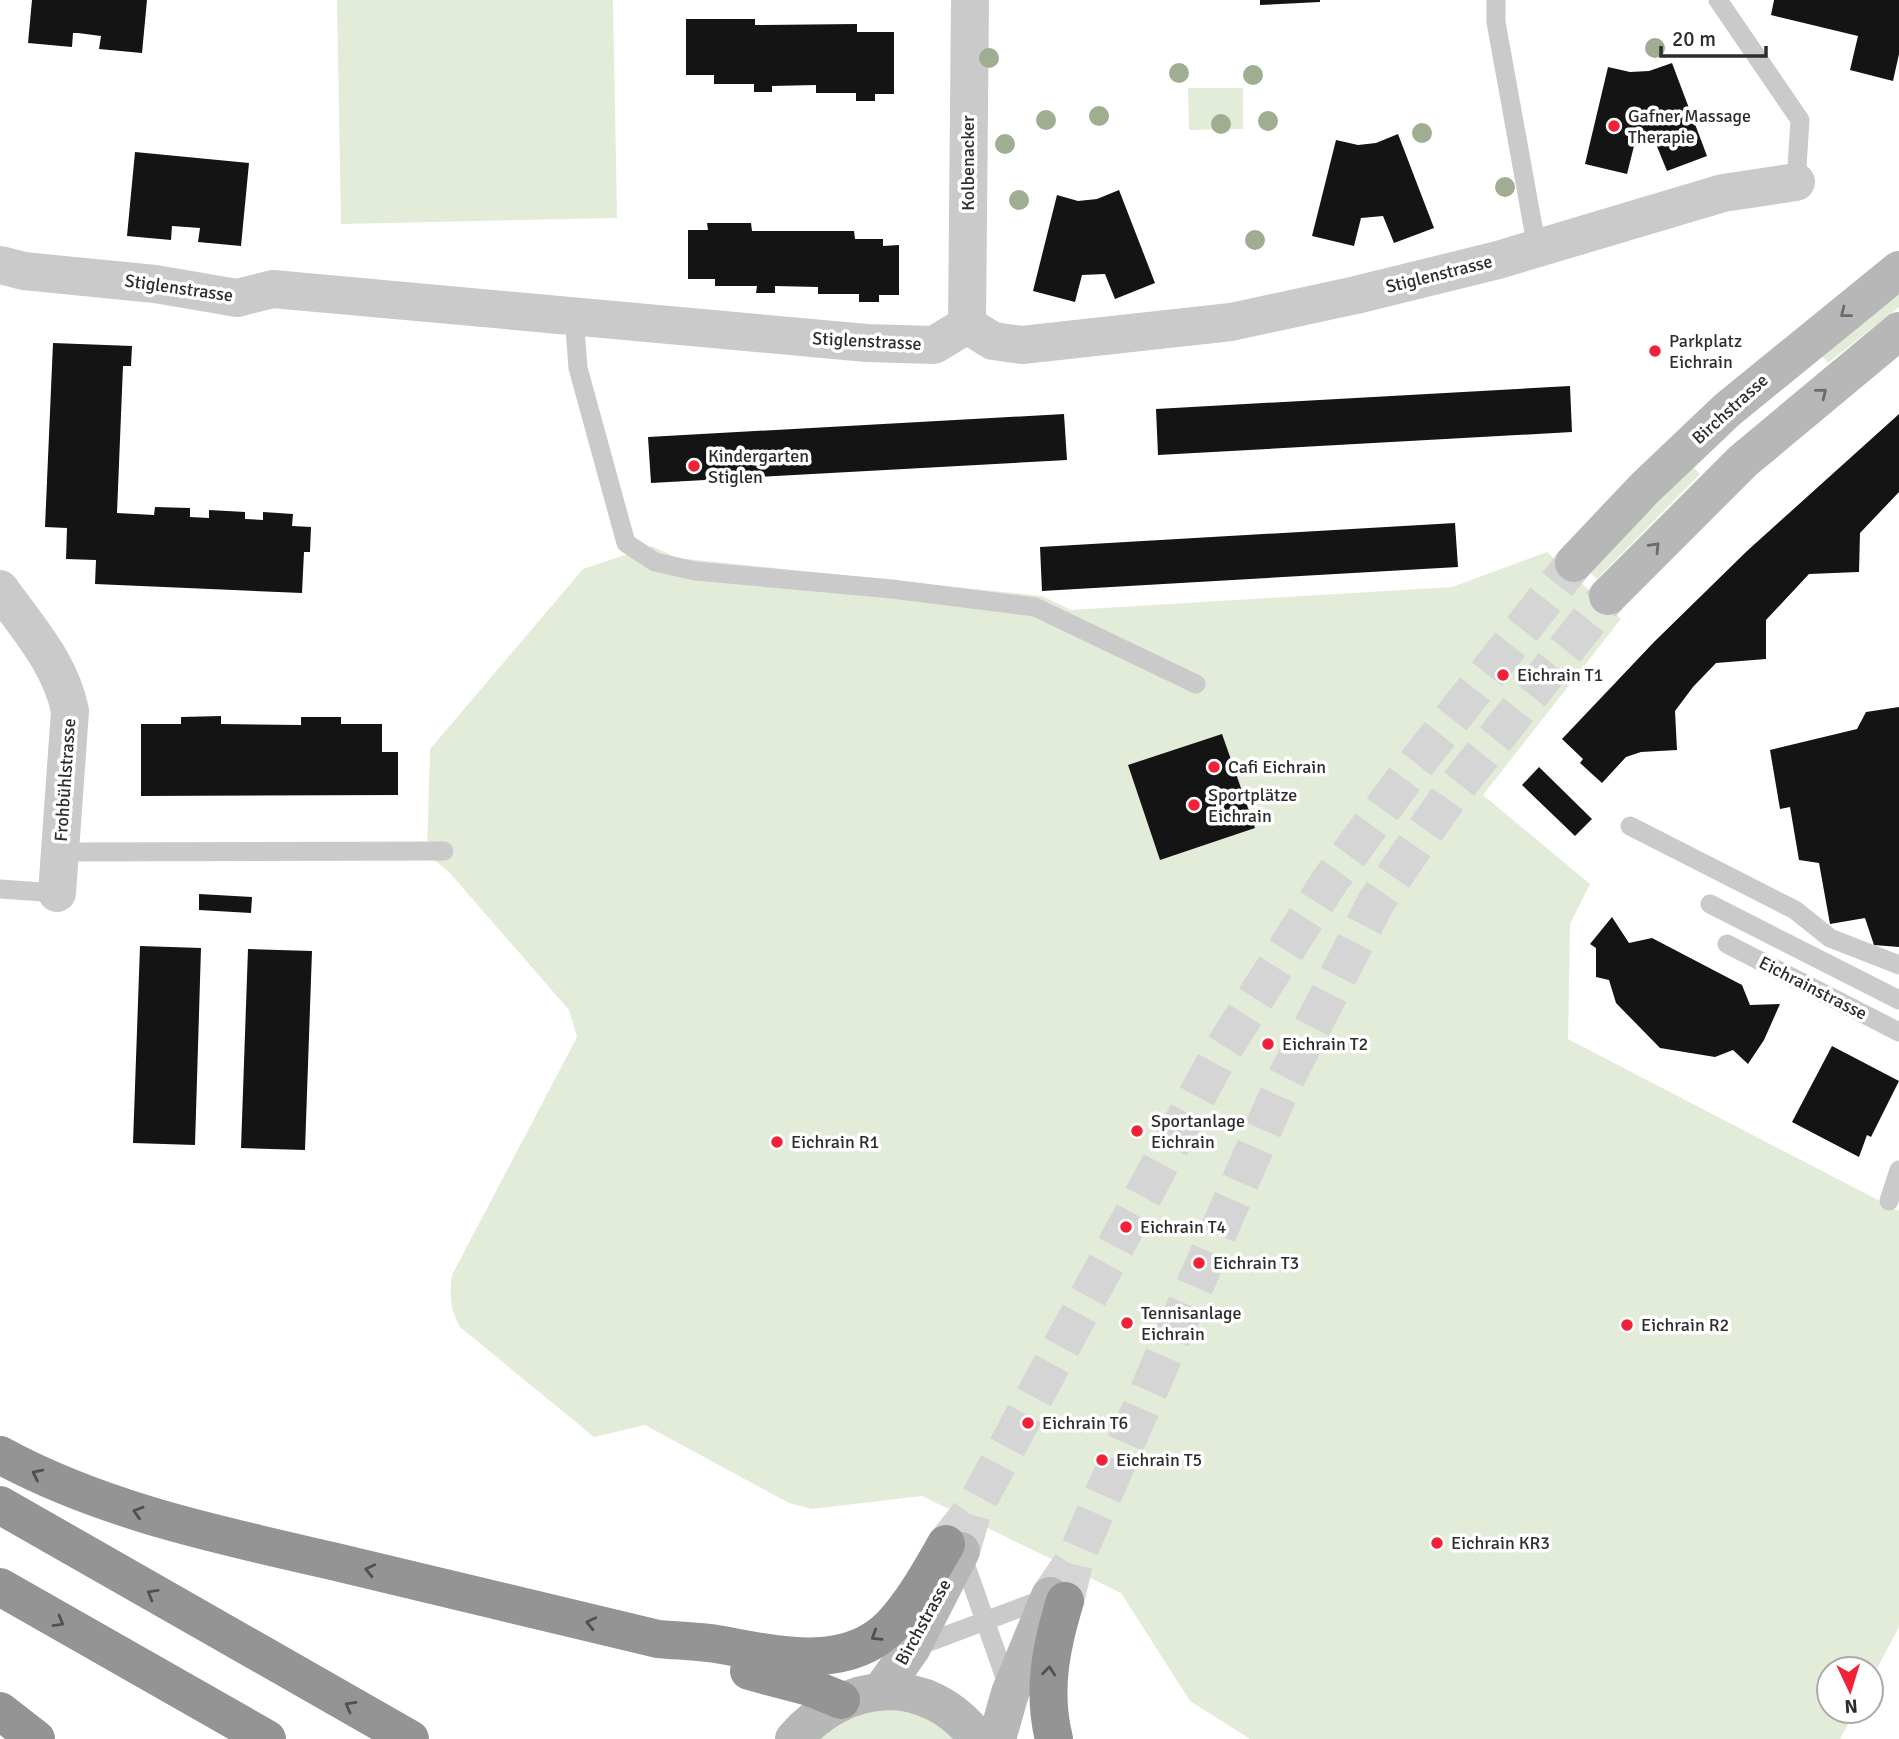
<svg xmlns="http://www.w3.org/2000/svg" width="1899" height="1739" font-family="Signika,sans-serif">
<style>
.green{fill:#e3ecd9}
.building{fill:#141414}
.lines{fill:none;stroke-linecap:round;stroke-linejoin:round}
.secondary-tunnel{stroke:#d5d5d5;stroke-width:38;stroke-dasharray:38 19;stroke-linecap:butt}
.motorway-tunnel{stroke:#d5d5d5;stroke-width:38;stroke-dasharray:38 19;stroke-linecap:butt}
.service{stroke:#cacaca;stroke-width:19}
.minor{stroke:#cacaca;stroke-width:38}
.secondary{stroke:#b7b7b7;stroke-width:38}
.motorway{stroke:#949494;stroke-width:38}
.tree{fill:#9fae91}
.oneway{stroke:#6b6b6b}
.oneway2{stroke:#515151}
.poi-dot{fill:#f12137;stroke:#fff;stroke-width:2.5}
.labels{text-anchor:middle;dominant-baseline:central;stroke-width:7;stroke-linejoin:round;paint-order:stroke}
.poi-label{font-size:18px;fill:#2d2d2d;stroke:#fff;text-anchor:start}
.street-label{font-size:18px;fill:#2d2d2d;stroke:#fff}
</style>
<rect width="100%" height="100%" fill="#fff"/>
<path class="green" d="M337 0H613L617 218 341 224Z
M1243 88V129L1189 130 1188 88Z
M1899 295V307L1828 363 1822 356Z
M1693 467 1700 474 1597 579 1589 572Z
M652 546 677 558 1042 596 1071 610 1452 587 1547 552 1621 619 1483 795 1590 884 1570 924 1568 1039 1899 1211V1627L1871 1680V1669H1829V1711H1855L1840 1739H1250L1190 1701 1121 1593 922 1496 812 1509 789 1503 645 1425 594 1437 460 1327C450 1310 449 1295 452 1275L577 1037 569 1010 449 872 427 854 430 749 583 569Z
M866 1709C897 1710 936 1711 955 1739H817Z"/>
<path class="building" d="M32 0H147L142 53 99 49 101 36 78 33H73L72 47 28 43Z
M1260 0H1320V2L1260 5Z
M1774 0H1899V54L1893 81 1850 70 1858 36 1771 15Z
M686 19H755V25L857 24V32H894V94H875V101H856V93H816V85L772 86V92H754V84H714V75H686Z
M1672 63 1707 156 1667 171 1656 144 1634 146 1627 174 1585 164 1608 67 1630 72 1649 71Z
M1398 134 1434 228 1394 243 1383 216 1361 218 1354 246 1312 236 1336 140 1358 145 1376 143Z
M135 152 249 163 241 246 198 242 200 228 172 226 171 240 127 236Z
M1119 190 1155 283 1115 299 1105 274 1082 275 1075 302 1033 291 1057 195 1078 201 1097 199Z
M707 223H751L752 231H854L855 239H883V246L899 245V295H879V302H859V294H818V287L775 286V293H756L757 286H715V279H688V230H708Z
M53 343 132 346 131 366H123L117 513 154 515 155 507 190 508V517L209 518V510L245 512V519L263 520V512L293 514 292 526 311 527 310 552H304L302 593 95 584 96 560 66 559 67 528 45 527Z
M1570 386 1572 432 1158 455 1156 409Z
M1064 414 1067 460 651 483 648 437Z
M1899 414V492L1860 533 1859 572 1809 574 1766 620V659L1716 663 1693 687 1675 711 1677 750 1641 752 1626 757 1602 783 1580 763 1583 759 1562 739 1654 642 1747 551Z
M1455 523 1458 567 1042 591 1040 547Z
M1899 707V947L1874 945 1865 918 1830 924 1819 863 1799 860 1790 807 1780 809 1770 750 1857 729 1866 712Z
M221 716V724L301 725V717H341V724H382V752H398V795L141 796V724H181V717Z
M1222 734 1255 828 1160 860 1128 765Z
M1539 767 1592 819 1575 836 1522 785Z
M199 894 252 897 251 913 199 910Z
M1612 917 1629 943 1652 938 1742 985 1750 1005 1780 1004 1764 1040 1748 1064 1733 1050 1715 1057 1660 1048 1616 1003 1609 980 1596 977V948L1590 944Z
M140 946 201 948 195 1145 133 1143Z
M248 949 312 951 305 1150 241 1148Z
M1832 1046 1899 1081 1871 1137 1867 1135 1859 1157 1792 1122Z"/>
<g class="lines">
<path class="secondary-tunnel" d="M961 1551 973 1510 1218 1057 1329 882 1405 778 1574 563
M1050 1596 1075 1559 1283 1084 1376 902 1448 798 1608 596"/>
<path class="motorway-tunnel" d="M946 1544 973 1510
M1065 1601 1075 1559"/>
<path class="service" d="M1496 0V22L1537 249
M1718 0 1800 120 1796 182
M574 315 578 368 626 543 655 562 695 571 892 589 1035 607 1196 684
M1630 826 1795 910 1830 938 1899 965
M59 852 444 851
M0 889 57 893
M1710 904 1899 1000
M1727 944 1899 1032
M1889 1201 1899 1170
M961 1552 1009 1689
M913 1648 1049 1597"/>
<path class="minor" d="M0 265 24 271 155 284 237 298 273 289 867 343 934 345 967 325
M967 325 993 341 1022 345 1231 322 1356 295 1498 260 1723 193 1796 182
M967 325 970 0
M0 589C27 627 61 664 70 711L57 893"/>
<path class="secondary" d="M1574 563 1645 488 1727 410 1899 270
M1608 596 1743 461 1899 331
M881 1691 911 1649 961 1551
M794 1739C846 1679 927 1672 978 1739
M997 1739 1010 1693 1050 1596"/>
<path class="motorway" d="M0 1455C103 1511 219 1535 332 1561 441 1587 549 1613 658 1639 679 1641 701 1641 722 1645 777 1655 848 1672 892 1625 914 1601 930 1572 946 1544
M0 1505 410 1739
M0 1587 267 1739
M749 1671 809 1687 841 1700
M0 1711 36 1739
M1054 1739C1042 1691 1051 1647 1065 1601"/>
</g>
<g class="tree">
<circle cx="1655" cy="48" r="10"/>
<circle cx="989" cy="58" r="10"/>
<circle cx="1179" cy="73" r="10"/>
<circle cx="1253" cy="75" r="10"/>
<circle cx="1099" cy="116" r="10"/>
<circle cx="1046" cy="120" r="10"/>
<circle cx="1268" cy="121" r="10"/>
<circle cx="1221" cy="124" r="10"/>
<circle cx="1422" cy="133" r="10"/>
<circle cx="1005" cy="144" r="10"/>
<circle cx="1505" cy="187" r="10"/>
<circle cx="1019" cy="200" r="10"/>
<circle cx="1255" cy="240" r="10"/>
</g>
<defs><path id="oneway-chevron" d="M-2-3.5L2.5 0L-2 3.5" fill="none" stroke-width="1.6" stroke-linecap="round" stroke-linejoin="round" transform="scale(1.75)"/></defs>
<g class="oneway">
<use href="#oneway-chevron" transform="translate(1845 313) rotate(142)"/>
<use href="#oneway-chevron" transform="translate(1822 393) rotate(-39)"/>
<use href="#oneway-chevron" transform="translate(1655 547) rotate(-46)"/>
</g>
<g class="oneway2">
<use href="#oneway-chevron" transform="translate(37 1474) rotate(-154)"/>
<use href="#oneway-chevron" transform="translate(138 1512) rotate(-163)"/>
<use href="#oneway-chevron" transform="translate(370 1570) rotate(-167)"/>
<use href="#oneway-chevron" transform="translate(152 1594) rotate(-150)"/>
<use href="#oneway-chevron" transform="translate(59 1622) rotate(30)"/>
<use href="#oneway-chevron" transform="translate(591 1623) rotate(-167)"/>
<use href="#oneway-chevron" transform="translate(876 1636) rotate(148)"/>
<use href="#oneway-chevron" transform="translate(1049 1671) rotate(-84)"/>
<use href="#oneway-chevron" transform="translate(350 1706) rotate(-151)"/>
</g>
<g class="poi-dot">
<circle cx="1614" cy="126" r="7"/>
<circle cx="1655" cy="351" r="7"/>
<circle cx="694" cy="466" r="7"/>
<circle cx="1503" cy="675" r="7"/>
<circle cx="1214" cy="767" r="7"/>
<circle cx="1194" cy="805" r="7"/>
<circle cx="1268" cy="1044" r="7"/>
<circle cx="1137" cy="1131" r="7"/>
<circle cx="777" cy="1142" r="7"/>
<circle cx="1126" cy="1227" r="7"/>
<circle cx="1199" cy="1263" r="7"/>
<circle cx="1127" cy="1323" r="7"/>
<circle cx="1627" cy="1325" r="7"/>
<circle cx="1028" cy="1423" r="7"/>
<circle cx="1102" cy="1460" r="7"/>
<circle cx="1437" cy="1543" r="7"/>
</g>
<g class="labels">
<g class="poi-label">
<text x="1628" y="116">Gafner Massage<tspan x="1628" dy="21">Therapie</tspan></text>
<text x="1669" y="341">Parkplatz<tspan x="1669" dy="21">Eichrain</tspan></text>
<text x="708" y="456">Kindergarten<tspan x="708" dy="21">Stiglen</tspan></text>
<text x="1517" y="675">Eichrain T1</text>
<text x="1228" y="767">Cafi Eichrain</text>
<text x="1208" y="795">Sportplätze<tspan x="1208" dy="21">Eichrain</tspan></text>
<text x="1282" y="1044">Eichrain T2</text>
<text x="1151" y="1121">Sportanlage<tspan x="1151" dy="21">Eichrain</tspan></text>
<text x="791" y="1142">Eichrain R1</text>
<text x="1140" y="1227">Eichrain T4</text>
<text x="1213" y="1263">Eichrain T3</text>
<text x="1141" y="1313">Tennisanlage<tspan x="1141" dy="21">Eichrain</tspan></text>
<text x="1641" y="1325">Eichrain R2</text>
<text x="1042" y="1423">Eichrain T6</text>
<text x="1116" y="1460">Eichrain T5</text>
<text x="1451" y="1543">Eichrain KR3</text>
</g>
<g class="street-label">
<text transform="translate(968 163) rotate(-90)">Kolbenacker</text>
<text transform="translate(1439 274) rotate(-14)">Stiglenstrasse</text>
<text transform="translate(179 288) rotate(8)">Stiglenstrasse</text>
<text transform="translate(867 341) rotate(3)">Stiglenstrasse</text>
<text transform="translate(1730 409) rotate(-42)">Birchstrasse</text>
<text transform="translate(65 780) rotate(-86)">Frohbühlstrasse</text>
<text transform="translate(1813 988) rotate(27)">Eichrainstrasse</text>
<text transform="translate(923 1622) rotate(-61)">Birchstrasse</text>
</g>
</g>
<g transform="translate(1850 1690) rotate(176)"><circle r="33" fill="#ffffff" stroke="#ababab" stroke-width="2"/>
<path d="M0-5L12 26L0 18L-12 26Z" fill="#f12137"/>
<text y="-10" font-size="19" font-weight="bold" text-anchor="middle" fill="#2d2d2d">N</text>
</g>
<path d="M1661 46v10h105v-10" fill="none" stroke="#2d2d2d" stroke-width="3.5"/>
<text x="1672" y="46" font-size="21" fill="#2d2d2d" stroke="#ffffff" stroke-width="5" paint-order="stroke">20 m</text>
</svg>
